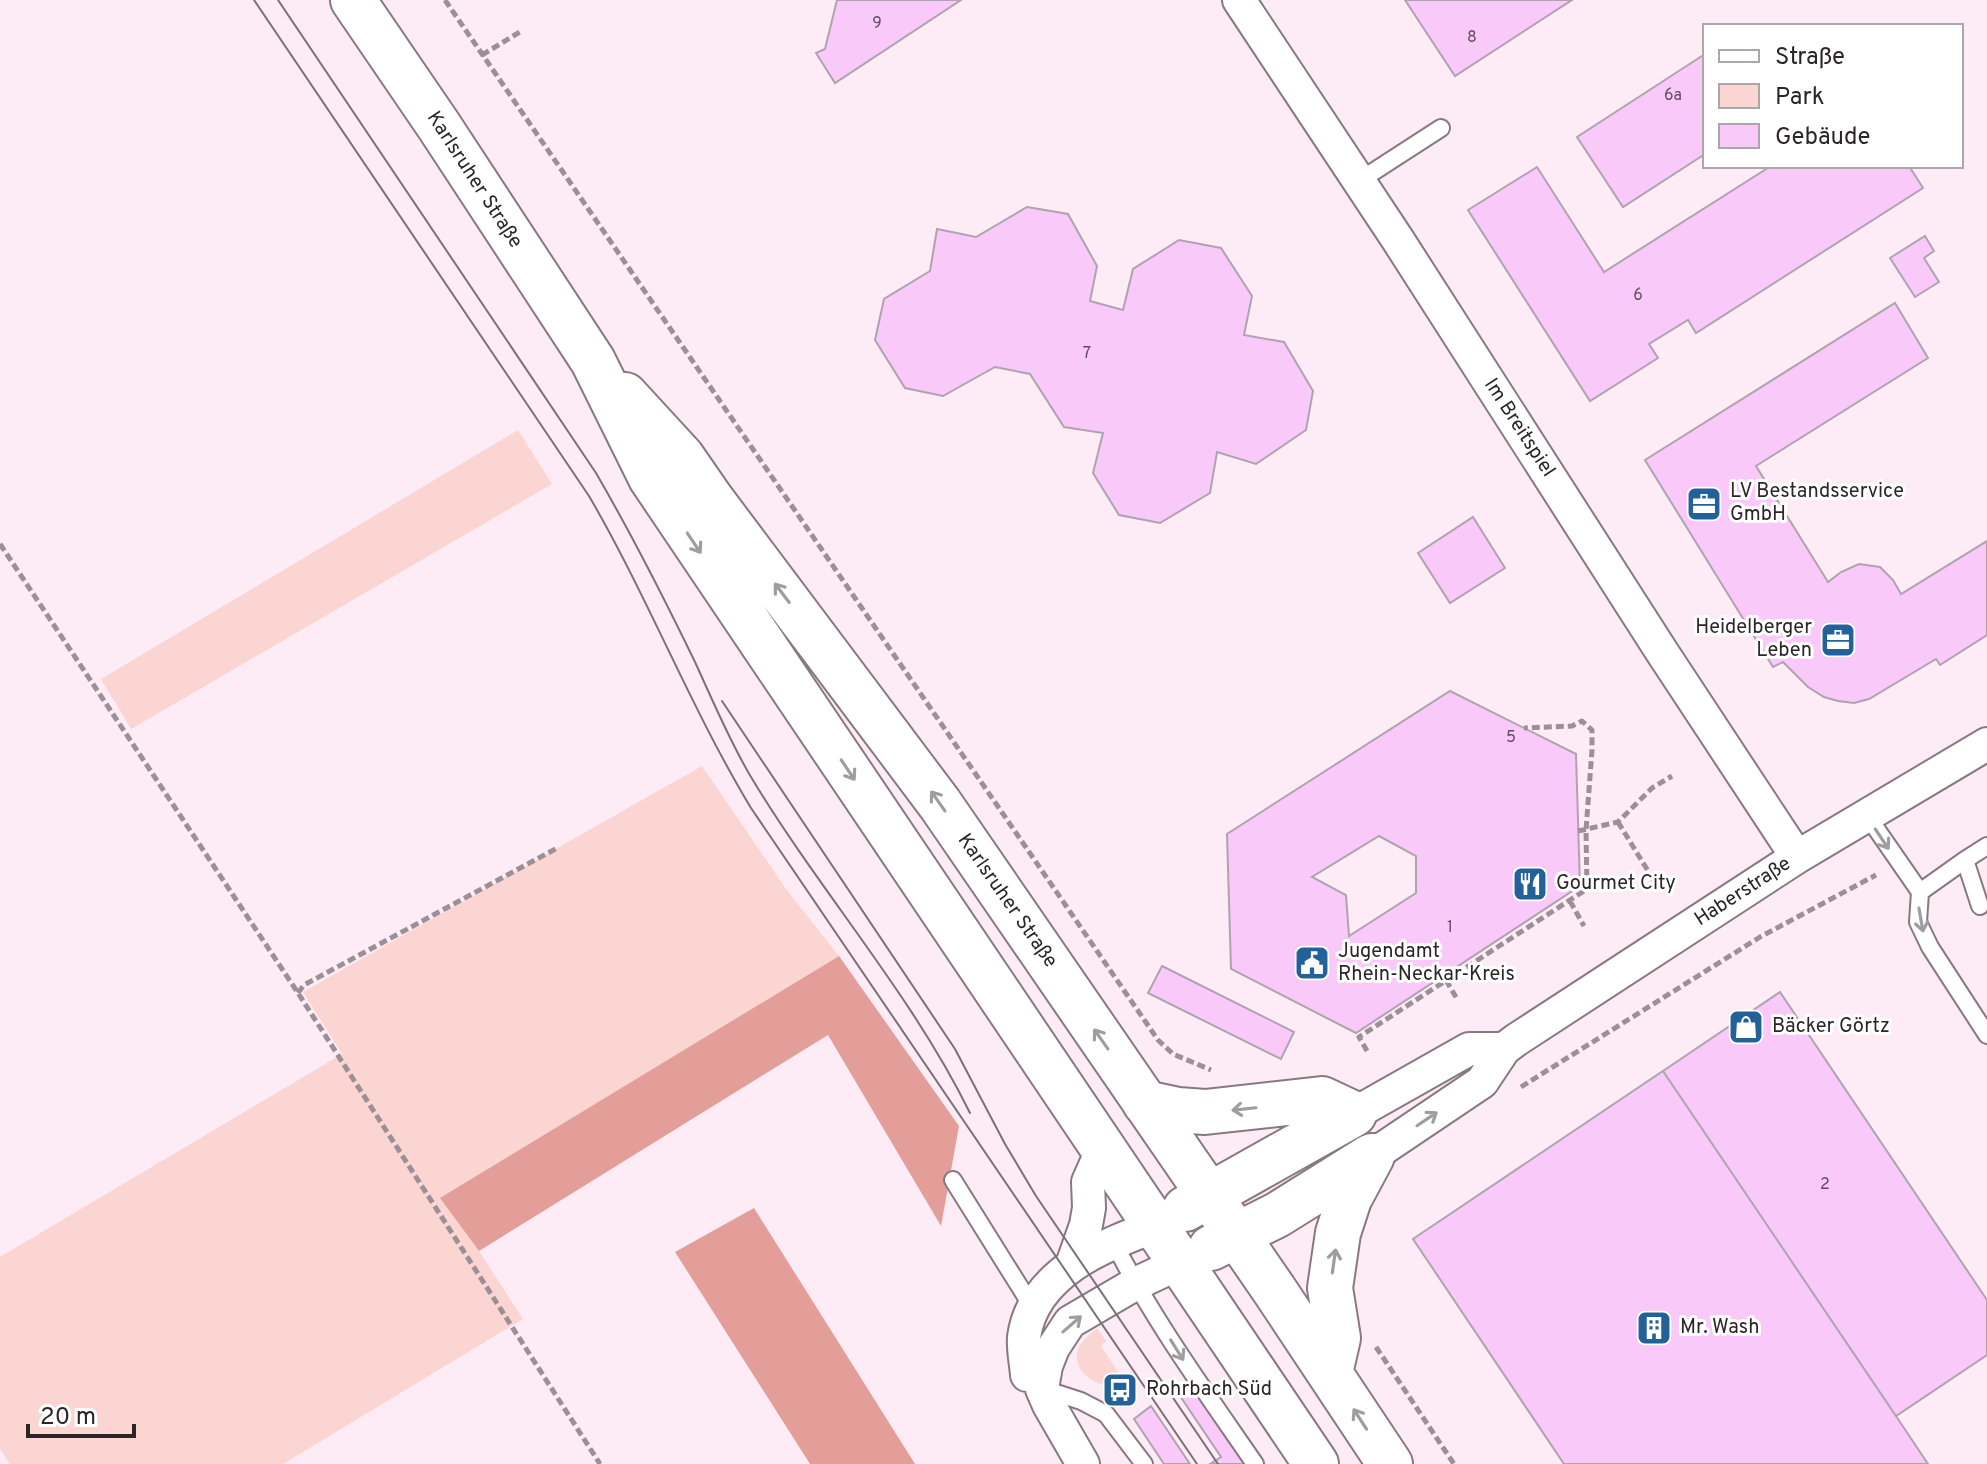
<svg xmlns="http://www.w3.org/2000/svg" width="1987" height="1464" font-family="Overpass,sans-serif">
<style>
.green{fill:#fbd5d2}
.forest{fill:#e39e9a}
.building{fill:#f9c9fa;stroke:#afa3af;stroke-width:2;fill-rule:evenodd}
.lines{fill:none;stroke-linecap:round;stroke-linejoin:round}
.service-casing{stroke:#887981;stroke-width:20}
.minor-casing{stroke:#887981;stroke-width:36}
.secondary-casing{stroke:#887981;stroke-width:48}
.path{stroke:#9c9096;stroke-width:5;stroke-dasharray:8 4;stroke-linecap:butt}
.service{stroke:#fff;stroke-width:16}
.minor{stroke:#fff;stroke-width:32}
.secondary{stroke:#fff;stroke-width:44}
.tram{stroke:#7b7176;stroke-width:2}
.oneway{stroke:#a09d9e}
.labels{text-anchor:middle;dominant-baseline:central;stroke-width:6;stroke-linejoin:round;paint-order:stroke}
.number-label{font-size:16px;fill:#5e4e5c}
.street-label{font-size:20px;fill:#2b2528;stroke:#fff}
.poi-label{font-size:20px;fill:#2b2528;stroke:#fff;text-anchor:start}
</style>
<rect width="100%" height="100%" fill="#fdecf5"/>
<path class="green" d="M518 430 552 484 131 729 101 679Z
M702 766 786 889 839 956 441 1198 479 1251 523 1319 283 1464H10L0 1449V1257L342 1054 303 992Z
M1097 1328 1106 1341 1101 1346 1120 1375 1104 1385C1088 1380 1071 1367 1079 1347 1083 1339 1091 1334 1097 1328Z"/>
<path class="forest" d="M839 956 959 1126 941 1226 828 1035 479 1251 440 1198Z
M754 1208 915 1464H810L675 1252Z"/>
<path class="building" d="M837 0H961L835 83 816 53 825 49Z
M1405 0H1572L1455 76Z
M1705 54V154L1623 207 1577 137Z
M1771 166H1909L1923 188 1696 333 1688 320 1649 344 1658 358 1590 401 1468 210 1537 167 1604 272Z
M1027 207 1068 214 1097 266 1090 301 1123 310 1133 269 1179 240 1221 248 1252 296 1244 335 1284 342 1313 391 1306 430 1256 464 1217 452 1210 493 1160 523 1119 515 1093 473 1103 433 1064 427 1030 374 995 367 943 396 905 388 875 340 884 299 930 271 937 229 976 237Z
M1925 236 1934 251 1924 258 1939 282 1915 297 1890 258Z
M1895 303 1928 358 1756 466 1828 582 1841 572 1859 564 1880 567 1893 580 1901 594 1987 541V635L1940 665 1936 659 1869 699 1854 703 1838 701 1824 697 1808 687 1783 662 1773 667 1645 460Z
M1473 517 1505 568 1450 603 1418 553Z
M1450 691 1576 754 1580 886 1356 1033 1231 969 1227 834ZM1379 836 1416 856V893L1349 936 1346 895 1312 877Z
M1162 966 1294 1032 1281 1059 1148 993Z
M1780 992 1987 1300V1355L1896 1416 1663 1071Z
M1663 1071 1896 1416 1928 1464H1564L1413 1239Z
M1195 1377 1254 1464H1210L1221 1457 1176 1390Z
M1151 1406 1190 1464H1164L1134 1419Z"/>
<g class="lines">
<defs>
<path id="service" d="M1359 181 1441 128
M1866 814 1920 892
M1965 860 1920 892 1918 922 1930 947 1987 1035
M1980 906 1965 860 1987 846
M953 1180 1033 1308
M1113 1241C1153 1320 1205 1391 1255 1464
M1044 1389 1081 1401 1106 1414 1144 1464"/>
<path id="minor" d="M1239 0 1398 240 1662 652 1797 857
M1354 1114 1469 1049H1504
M1372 1156 1482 1082 1504 1049 1516 1040 1797 857 1987 744
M1072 1265 1086 1225 1089 1208 1088 1182 1103 1148
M1027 1375C1026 1362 1023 1350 1024 1337 1033 1273 1103 1245 1156 1226
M1083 1464 1049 1405 1042 1389 1046 1366 1053 1348 1070 1322 1135 1284 1180 1263"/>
<path id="secondary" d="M353 0 439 126 593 361 651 478 1316 1464
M625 395 682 457 711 499 940 804 1275 1291 1390 1464
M1145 1103 1178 1110 1205 1112 1322 1099 1354 1114
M1185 1209 1354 1114
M1211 1248 1277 1215 1370 1157
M1330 1373 1338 1338 1330 1288 1338 1233 1349 1199 1372 1156"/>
</defs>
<use href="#service" class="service-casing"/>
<use href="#minor" class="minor-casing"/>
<use href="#secondary" class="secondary-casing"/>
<path class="path" d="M445 0 1158 1040 1173 1054 1211 1070
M482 55 523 30
M0 544 298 993 600 1464
M1618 822 1656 884
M1578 831 1618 822 1652 788 1672 776
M1570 901 1584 926
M1446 980 1457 999
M298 993 304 985 559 847
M1367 1051 1359 1037 1587 889 1586 830 1592 750V730L1582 721 1572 726 1524 728
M1521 1087 1760 937 1876 875
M1376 1347 1454 1464"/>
<use href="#service" class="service"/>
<use href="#minor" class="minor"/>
<use href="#secondary" class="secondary"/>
<path class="tram" d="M254 0 589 496C648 597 690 707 751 808L1197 1464
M278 0 596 473C632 535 664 598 695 662 713 701 729 740 751 777 820 892 911 993 970 1113
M722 701 955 1049 1005 1144 1036 1196 1218 1464"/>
</g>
<defs><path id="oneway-shaft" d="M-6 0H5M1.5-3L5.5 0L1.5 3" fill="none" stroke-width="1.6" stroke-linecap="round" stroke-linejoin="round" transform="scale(2)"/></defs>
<g class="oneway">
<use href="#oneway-shaft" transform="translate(694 543) rotate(56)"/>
<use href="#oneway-shaft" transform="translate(782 593) rotate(-127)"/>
<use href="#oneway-shaft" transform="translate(848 770) rotate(56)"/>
<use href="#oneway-shaft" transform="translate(938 801) rotate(-125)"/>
<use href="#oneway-shaft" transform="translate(1882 839) rotate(56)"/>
<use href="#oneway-shaft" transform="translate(1921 920) rotate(80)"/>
<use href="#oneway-shaft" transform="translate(1101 1039) rotate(-125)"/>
<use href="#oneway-shaft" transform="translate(1244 1109) rotate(174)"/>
<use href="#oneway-shaft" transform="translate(1427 1119) rotate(-34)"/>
<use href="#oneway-shaft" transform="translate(1334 1261) rotate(-82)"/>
<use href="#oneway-shaft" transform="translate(1072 1324) rotate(-41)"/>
<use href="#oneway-shaft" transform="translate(1177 1350) rotate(58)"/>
<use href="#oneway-shaft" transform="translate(1360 1419) rotate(-123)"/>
</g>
<defs>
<symbol id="office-square" viewBox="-11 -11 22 22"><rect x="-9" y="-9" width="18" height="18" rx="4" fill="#236299" stroke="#fff"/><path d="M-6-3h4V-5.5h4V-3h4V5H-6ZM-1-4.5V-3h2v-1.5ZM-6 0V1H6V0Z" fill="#fff"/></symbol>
<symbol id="restaurant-square" viewBox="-11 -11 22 22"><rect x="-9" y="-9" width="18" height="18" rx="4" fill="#236299" stroke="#fff"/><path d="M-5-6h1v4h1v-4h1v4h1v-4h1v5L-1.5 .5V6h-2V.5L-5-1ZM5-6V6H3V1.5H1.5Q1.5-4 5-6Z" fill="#fff"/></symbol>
<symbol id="civic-square" viewBox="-11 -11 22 22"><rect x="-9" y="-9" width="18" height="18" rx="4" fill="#236299" stroke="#fff"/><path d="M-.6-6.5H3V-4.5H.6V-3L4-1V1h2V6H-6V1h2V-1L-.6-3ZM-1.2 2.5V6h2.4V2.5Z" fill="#fff"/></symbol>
<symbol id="shop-square" viewBox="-11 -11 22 22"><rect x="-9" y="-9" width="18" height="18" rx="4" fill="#236299" stroke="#fff"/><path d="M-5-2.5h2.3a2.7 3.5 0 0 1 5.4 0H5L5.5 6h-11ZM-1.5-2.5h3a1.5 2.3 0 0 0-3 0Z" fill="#fff"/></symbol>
<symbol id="building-square" viewBox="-11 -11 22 22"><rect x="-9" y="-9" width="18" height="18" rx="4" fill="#236299" stroke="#fff"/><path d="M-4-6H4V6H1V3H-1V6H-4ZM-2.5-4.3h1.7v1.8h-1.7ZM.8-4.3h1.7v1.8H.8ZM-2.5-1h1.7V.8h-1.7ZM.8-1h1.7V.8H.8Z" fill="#fff"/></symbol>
<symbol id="bus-square" viewBox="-11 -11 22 22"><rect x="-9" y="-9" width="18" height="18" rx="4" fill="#236299" stroke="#fff"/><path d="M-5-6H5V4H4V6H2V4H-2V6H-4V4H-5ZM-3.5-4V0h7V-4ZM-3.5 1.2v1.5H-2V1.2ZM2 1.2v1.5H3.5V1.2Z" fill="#fff"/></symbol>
</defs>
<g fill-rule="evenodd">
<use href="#office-square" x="1684" y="484" width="40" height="40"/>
<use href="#office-square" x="1818" y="620" width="40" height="40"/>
<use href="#restaurant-square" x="1510" y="864" width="40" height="40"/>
<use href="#civic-square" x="1292" y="943" width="40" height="40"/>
<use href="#shop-square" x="1726" y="1007" width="40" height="40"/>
<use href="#building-square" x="1634" y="1308" width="40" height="40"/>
<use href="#bus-square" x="1100" y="1370" width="40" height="40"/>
</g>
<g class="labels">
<g class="number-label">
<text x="877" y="24">9</text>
<text x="1472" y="38">8</text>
<text x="1673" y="96">6a</text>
<text x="1638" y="296">6</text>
<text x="1087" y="354">7</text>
<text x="1511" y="738">5</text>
<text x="1450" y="928">1</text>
<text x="1825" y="1185">2</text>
</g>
<g class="street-label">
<text transform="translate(474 180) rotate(57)">Karlsruher Straße</text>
<text transform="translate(1519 428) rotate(57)">Im Breitspiel</text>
<text transform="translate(1743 892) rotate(-33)">Haberstraße</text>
<text transform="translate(1007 901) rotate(55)">Karlsruher Straße</text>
</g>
<g class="poi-label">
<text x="1730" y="492">LV Bestandsservice<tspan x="1730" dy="23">GmbH</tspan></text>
<text x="1812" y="628" text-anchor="end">Heidelberger<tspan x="1812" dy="23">Leben</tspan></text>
<text x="1556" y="884">Gourmet City</text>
<text x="1338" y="952">Jugendamt<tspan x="1338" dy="23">Rhein-Neckar-Kreis</tspan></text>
<text x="1772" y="1027">Bäcker Görtz</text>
<text x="1680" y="1328">Mr. Wash</text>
<text x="1146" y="1390">Rohrbach Süd</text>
</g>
</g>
<rect x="1703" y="24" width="260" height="144" fill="#ffffff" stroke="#aaa8a9" stroke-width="2"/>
<rect x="1719" y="50" width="40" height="12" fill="#ffffff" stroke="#aaa8a9" stroke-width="2"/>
<text x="1775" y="64" font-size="24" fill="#2b2528">Straße</text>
<rect x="1719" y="84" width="40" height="24" fill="#fbd5d2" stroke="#aaa8a9" stroke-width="2"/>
<text x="1775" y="104" font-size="24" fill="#2b2528">Park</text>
<rect x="1719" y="124" width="40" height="24" fill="#f9c9fa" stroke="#aaa8a9" stroke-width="2"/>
<text x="1775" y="144" font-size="24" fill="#2b2528">Gebäude</text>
<path d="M28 1424v12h106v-12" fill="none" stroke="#2b2528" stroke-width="4"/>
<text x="40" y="1424" font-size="24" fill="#2b2528" stroke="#ffffff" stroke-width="6" paint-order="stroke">20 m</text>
</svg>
